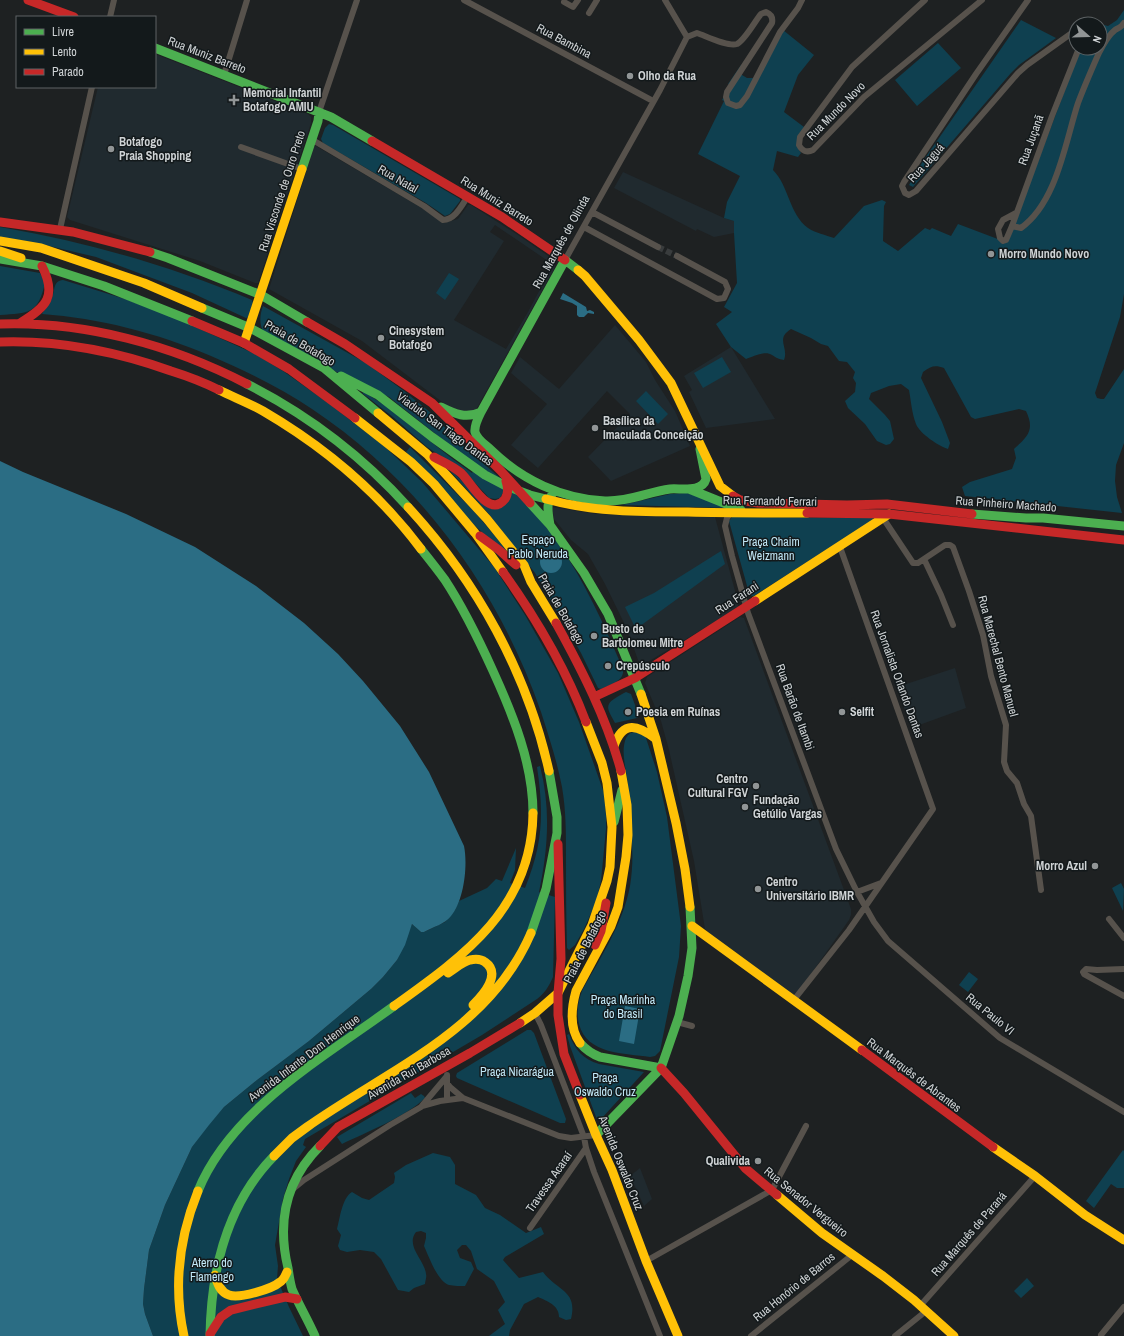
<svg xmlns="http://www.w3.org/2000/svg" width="1124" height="1336" font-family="'Archivo Narrow',sans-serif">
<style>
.built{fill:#202a2f;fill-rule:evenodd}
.green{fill:#0f4050}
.water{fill:#2b6d84}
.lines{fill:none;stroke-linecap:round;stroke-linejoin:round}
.street-tunnel{stroke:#393c3d;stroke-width:6;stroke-dasharray:6 3;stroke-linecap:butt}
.street{stroke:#57524c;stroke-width:6}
.fast{stroke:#4caf50;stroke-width:9}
.slow{stroke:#ffc107;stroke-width:9}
.jam{stroke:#c62828;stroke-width:9}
.poi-dot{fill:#919596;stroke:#13191b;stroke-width:1.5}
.labels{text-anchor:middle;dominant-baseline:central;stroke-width:3;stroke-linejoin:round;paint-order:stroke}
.street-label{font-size:12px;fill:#cfd3d5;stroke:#13191b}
.poi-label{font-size:12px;font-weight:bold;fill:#cfd3d5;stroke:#13191b;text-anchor:start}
.park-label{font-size:12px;fill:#c2e8f7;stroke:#13191b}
</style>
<rect width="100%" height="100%" fill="#1e2122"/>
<path class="built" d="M155 54 308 114 311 117V123L258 283H255L200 261 70 220 67 217 98 87H155Z
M316 146 422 208 444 223 458 219 468 205H471L518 235 554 260 555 265 554 269 472 417 454 411 362 341 269 289 314 147ZM495 225 548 261 552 267 528 312 506 349 454 320 504 241 490 232Z
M623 172 724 218 734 221V233L714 237 697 229 696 231 614 188Z
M615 325 646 362 655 380 675 411 690 446 611 481 588 457 630 414 607 391 538 468 511 445 547 404 511 373 520 357 559 389Z
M731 347 775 419 706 428 689 392 692 390 684 376Z
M552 507 596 514 715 517 738 602V607L723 617 646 663H641L638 660 627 629 605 584 588 554 571 540 554 519Z
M740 617 744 618 851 909V915L849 920 799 991 794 994H791L707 932 705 929 694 861 669 750 661 721 645 683 647 677Z
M955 668 966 708 911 728 897 687Z
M640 1168 652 1199 644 1206 630 1176Z"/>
<path class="green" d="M1124 10V294L1120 317 1095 393 1097 398 1101 399H1104L1124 369V443L1116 465 1115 481 1117 497 1122 513 965 496 962 487 970 482 1012 469 1016 458 1014 449C1028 436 1035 430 1026 411L1019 409 975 419 971 417 944 368C935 365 931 366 923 372L921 378 942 422 950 443 948 449C939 446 920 434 916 424 912 414 911 401 909 390L901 384 889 386 871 393 869 399 885 415 890 421 894 439 890 444 886 445 877 441 865 424 848 408 845 401 855 392 856 383 853 378 855 372 847 362 839 361 828 346 821 344 811 338 791 329C775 339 789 347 784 360 778 359 777 358 772 355 765 350 753 357 746 359L731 347 716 324 732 312 724 307 737 283 734 233V221L724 218 727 202 740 176 698 154 724 101 722 100 730 85 728 84 741 65 742 75 747 78H754L783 30 814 55 798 75 784 112 804 127C799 136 793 143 801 153L798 157 777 151 773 170C789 186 789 214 808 228 815 233 826 235 834 238L864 206 882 200 886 202 884 206 883 241 898 251 925 228 930 230 932 228 951 236 958 224 1003 241 1026 193 1081 48H1100V24L1108 26 1117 20Z
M1021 20 1056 38 1019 65 1011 73 913 187 909 185 923 161Z
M938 43 961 68 917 106 895 80Z
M329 124 333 125 460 199V201L450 214 445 216 426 203 323 143 321 139 325 128Z
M0 227C87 242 171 266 252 300L253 303 248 317 246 318 192 293 96 257 32 242 0 237Z
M0 266 40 273 45 283C38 314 29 313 0 315Z
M449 273 459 279 445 300 436 293Z
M63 280 125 299 171 316 255 354 283 371 328 403 384 446 422 482 494 567 525 615 558 673 579 722 604 793 606 816V829L601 881 596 902 584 929 575 945 569 950 567 948C566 917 566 886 566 856 566 833 566 810 562 787 557 761 549 737 541 712 499 590 420 481 312 409 281 388 246 371 211 356 157 333 99 318 42 314 45 309 50 303 52 298 55 290 53 281 63 280Z
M263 306 366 363 404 391 431 413 461 444 500 478 504 491 500 498 495 499 489 498 466 473 427 447 393 417 362 393 364 392 386 406 450 457 472 473 476 466 389 397 342 375 263 331C259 323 260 314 263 306Z
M722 357 731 372 703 388 694 373Z
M646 391 668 414 658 424 636 401Z
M410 447 473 510 511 555C471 528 439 487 406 452Z
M450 471 454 473 486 505 512 493 519 494C531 510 546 525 557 542 585 581 604 625 623 669 625 681 610 685 601 689L598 688 581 653 535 573 488 513Z
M687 493 731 508 622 505 670 494Z
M732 517 873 518 874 519 754 596H751L749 593 729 521Z
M721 551 725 564 636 629 625 607 654 593Z
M626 692 631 694 639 716 637 718 615 723C610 713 603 706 614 699 618 696 622 694 626 692Z
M635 732 645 736 646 738 657 772 667 817 681 926 679 957 660 1051 655 1056 650 1057C625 1053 587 1055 579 1024 576 1012 578 1002 582 991 600 958 623 924 630 886 633 868 633 850 631 832 630 817 630 801 628 786 627 771 620 753 626 738 628 734 631 732 635 732Z
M540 766C551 808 548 850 539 892L555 897 553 977C549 986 545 993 537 999L482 1035 305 1139 303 1145 306 1147 296 1161 289 1179 283 1199 275 1245 278 1266 277 1279 289 1307 303 1336H153L145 1314 143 1304 144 1289 149 1250 165 1205 192 1147 209 1124 224 1107 257 1080 309 1041 371 989 383 977 397 960 412 924 421 932H424L445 922 455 910 459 901 487 888 496 879 502 881 516 848 515 870 510 883 525 888C543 844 544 813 537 767Z
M1121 883 1124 889 1123 911 1112 888Z
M969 972 978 979 968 992 959 985Z
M527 1030H531L534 1033 566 1119 565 1123H560L457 1078 456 1076 457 1073Z
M569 1034C575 1050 583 1059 599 1064L644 1072 601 1119H598L596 1117 570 1046 567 1035Z
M411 1093 415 1098 421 1094 424 1096 425 1098C407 1116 365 1133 342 1144L337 1137Z
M1123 1150 1124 1151V1188H1117L1111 1184 1094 1208 1086 1201Z
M433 1153 450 1157 455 1165V1184L476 1195 485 1208 500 1215 526 1233 541 1227 544 1234 505 1257 503 1260 519 1278 543 1272C557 1291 578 1290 571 1319L566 1320 559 1317C559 1305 547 1301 538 1297L524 1304 510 1330 509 1336H489L505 1324 498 1310 505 1302 494 1281 477 1269 471 1251 466 1245H462L457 1250 460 1258 471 1262 474 1269 465 1286C460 1286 454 1286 449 1285 438 1282 429 1257 424 1246L426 1238V1233L421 1231 416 1232C405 1246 425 1261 426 1274 427 1277 425 1281 425 1284L414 1288 409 1292 398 1290 381 1259 374 1252 360 1250 347 1252 340 1250 338 1246 341 1235 337 1229C340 1218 342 1198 352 1192L362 1198 369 1200 394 1183 395 1177 394 1173 406 1165Z
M1027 1278 1034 1286 1021 1298 1014 1291Z"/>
<path class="water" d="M563 293 586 307 587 311 590 310 594 312V314L588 313 584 317H579L577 315V306L572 303 560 299Z
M0 461 23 472 126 514 195 547 256 586 304 623 338 654 363 681 400 726 429 772 464 846C468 865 464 901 451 916 445 924 433 927 424 932H421L412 924 405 945 397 960 383 977 371 989 309 1041 257 1080 224 1107 209 1125 192 1147 165 1205 149 1250 144 1289 143 1304 145 1314 153 1336H0Z
M540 562a11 11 0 1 1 22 0a11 11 0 1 1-22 0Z
M625 1006 640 1009 634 1044 619 1041Z"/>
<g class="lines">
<path class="street-tunnel" d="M658 247 677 256"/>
<path class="street" d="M464 0 653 101
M665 0 687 37
M925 0 852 67 800 137 799 145C802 151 807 153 813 150L864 97 982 0
M1028 0 976 74 904 182 902 186 905 193 909 195 916 191 1018 73 1027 65 1076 30
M564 2 573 7 578 0
M589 13 597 0
M110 17 114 0
M1085 24 1089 21
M687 37 697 33C706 36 728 47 737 44 745 40 755 21 761 14L766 12C771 14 773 18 772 23L727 92 726 97 728 103 736 106 740 105 747 96 780 32 798 8 802 0
M224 75 247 0
M319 112 357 0
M311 139 424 206 443 220C455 220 462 205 468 196
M241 147 302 169
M592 212 658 247
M1016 213 1003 220 998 229 1000 238 1003 241 1006 240 1012 226 1052 116 1079 48
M1012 226 1021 228C1057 202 1065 143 1078 103 1084 87 1091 71 1098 55 1102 47 1107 36 1115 30 1119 27 1120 29 1124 23
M584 227 717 299 724 298 728 289 725 282 677 256
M60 229 92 87
M565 260 660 90 687 37
M731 512 727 518 725 526 732 556 748 613 836 849 857 892 874 922 888 941 1000 1038 1124 1112
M883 518 913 563H918L945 545H950L953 547 969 591 983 635 991 676 1006 725 1004 762 1007 771 1017 783 1024 804 1031 816 1041 890
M924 559 941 595 953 625
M857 892 881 883
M1109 919 1124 938
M1124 969 1097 970 1086 969 1083 972 1084 974 1124 996
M793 1001 849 930 933 809 840 547
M535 1013 541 1025 584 1137 586 1148 594 1172 660 1336
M677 1022 692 1026
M447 1075V1083L450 1087 463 1098 559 1136 571 1138 596 1135
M447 1083V1100
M422 1106 440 1101 463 1098
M293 1189 304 1180 390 1125 421 1107 447 1076
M530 1228 586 1148
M646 1261 772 1190 806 1126
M920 1306 1035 1176
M1101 1335 1124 1307
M751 1336 852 1255
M895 1336 926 1311"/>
<path class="fast" d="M155 48 331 117 372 141
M302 169 318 121 319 112
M150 252 168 258 261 295 307 322
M0 259 42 266 104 286 192 321
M202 308 250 328 324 368 378 413
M341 376 378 395 432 437 485 475 506 486 530 495 546 499
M247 384C308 415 362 456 408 507
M441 407C455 414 466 419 481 412L565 260 578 270
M481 412C478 418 474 426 475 432 477 440 486 445 491 450 522 480 562 499 605 501 628 502 648 492 670 489 681 488 702 493 706 479L700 449
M689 489 741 510
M530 503 550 525 584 573 608 614 641 694
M972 514 1026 518H1043L1124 526
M550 525C548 513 545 500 555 491
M421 549C429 559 437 569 445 580 464 609 479 640 493 671 513 715 533 764 533 813
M614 822 622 790
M531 933 546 889 557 833V817L549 771
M580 1043C586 1050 592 1054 600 1057L661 1068
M596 1135 661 1068 679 1016 688 976 692 948 690 907
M198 1191C231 1109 326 1056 394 1006
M210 1336C211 1271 226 1205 274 1156
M315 1336C308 1320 299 1305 292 1289 290 1282 289 1275 288 1268 277 1222 286 1180 320 1146"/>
<path class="slow" d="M0 241 41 248 144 283 202 308
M0 251 21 258
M578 270 585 276 639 340 671 383 720 486 733 496
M244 343 302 169
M219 390C233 397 249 403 263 411 323 446 379 493 421 549
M378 413 427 454 487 519 524 565 531 582 556 623
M355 418 411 462 434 484 475 533 503 572
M546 499C593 512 640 512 688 512 728 513 767 513 807 513
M408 507C477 582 527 672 549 771
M755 601 889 514
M641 694 656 739 676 823 685 869 690 907
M614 746C623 720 638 725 656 739
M692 926 862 1050
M448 973C455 969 462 962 470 960 475 959 481 959 485 962 502 974 483 995 473 1005
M394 1006C464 956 532 908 533 813
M520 1023 535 1013 558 993 592 925 607 881 610 867 612 827 607 783 602 763 586 722
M580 1043C569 1028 571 1009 576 991L611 926 618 907 626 857 628 835 627 805 621 771
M580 1095 596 1135 612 1170 646 1261 678 1336
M993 1147 1035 1176 1085 1215 1124 1240
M274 1156 292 1138 307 1127C389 1069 489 1031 531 933
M777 1195 822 1233 883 1276 914 1300 954 1336
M215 1275C217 1283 220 1292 229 1295 239 1299 272 1289 280 1282 284 1280 285 1276 287 1272
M184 1336C173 1286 179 1238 198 1191"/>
<path class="jam" d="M28 0 74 17
M372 141 502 217 565 260
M0 222 73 232 150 252
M192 321 244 343 289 369 355 418
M307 322 345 344 432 403 500 470 530 503
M20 323C47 307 57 296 42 266
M0 324C84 321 172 345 247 384
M0 342C59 340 115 351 171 371 187 376 203 382 219 390
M434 457C443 462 453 466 461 473 471 482 489 519 505 499 509 493 508 487 506 481
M733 496 740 500 758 503 847 505 887 504 972 514
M807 513 889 514 1124 540
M480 536 499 550 516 565
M503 572C536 618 566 669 586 722
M556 623C582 670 607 719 621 771
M594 697 635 678 755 601
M558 844 561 959 558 993V1015L564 1054 580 1095
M595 945 601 931 606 903
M862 1050 993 1147
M661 1068 684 1093 745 1168 777 1195
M320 1146 338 1127 470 1053 520 1023
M210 1334 221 1317 231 1310 285 1297 297 1299"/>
</g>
<g class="poi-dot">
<circle cx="630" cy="76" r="4"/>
<path d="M232 94h4v4h4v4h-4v4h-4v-4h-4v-4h4z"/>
<circle cx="111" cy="149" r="4"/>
<circle cx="991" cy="254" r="4"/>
<circle cx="381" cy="338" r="4"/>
<circle cx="595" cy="428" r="4"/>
<circle cx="594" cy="636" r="4"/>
<circle cx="608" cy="666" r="4"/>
<circle cx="628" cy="712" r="4"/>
<circle cx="842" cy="712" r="4"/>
<circle cx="756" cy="786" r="4"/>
<circle cx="745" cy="807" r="4"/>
<circle cx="1095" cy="866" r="4"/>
<circle cx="758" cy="889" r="4"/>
<circle cx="758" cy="1161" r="4"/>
</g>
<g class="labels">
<g class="street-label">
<text transform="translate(564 41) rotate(28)">Rua Bambina</text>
<text transform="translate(207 55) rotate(21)">Rua Muniz Barreto</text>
<text transform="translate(836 111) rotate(-45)">Rua Mundo Novo</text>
<text transform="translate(1031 140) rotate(-70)">Rua Juçanã</text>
<text transform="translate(926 163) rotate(-48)">Rua Jaguá</text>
<text transform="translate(398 179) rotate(30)">Rua Natal</text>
<text transform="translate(282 191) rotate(-72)">Rua Visconde de Ouro Preto</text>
<text transform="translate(497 201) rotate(32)">Rua Muniz Barreto</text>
<text transform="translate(561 242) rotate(-61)">Rua Marquês de Olinda</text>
<text transform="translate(300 343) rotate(30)">Praia de Botafogo</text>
<text transform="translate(445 429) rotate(36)">Viaduto San Tiago Dantas</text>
<text transform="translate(770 501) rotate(1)">Rua Fernando Ferrari</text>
<text transform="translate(1006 504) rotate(4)">Rua Pinheiro Machado</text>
<text transform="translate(737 598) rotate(-33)">Rua Farani</text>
<text transform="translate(561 609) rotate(60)">Praia de Botafogo</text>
<text transform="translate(998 656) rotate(75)">Rua Marechal Bento Manuel</text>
<text transform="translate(897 674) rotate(70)">Rua Jornalista Orlando Dantas</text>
<text transform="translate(795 707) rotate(70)">Rua Barão de Itambi</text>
<text transform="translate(585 947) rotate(-63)">Praia de Botafogo</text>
<text transform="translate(990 1014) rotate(39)">Rua Paulo VI</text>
<text transform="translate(304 1058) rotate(-37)">Avenida Infante Dom Henrique</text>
<text transform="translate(409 1073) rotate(-30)">Avenida Rui Barbosa</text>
<text transform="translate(914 1075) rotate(37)">Rua Marquês de Abrantes</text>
<text transform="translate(621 1163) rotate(68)">Avenida Oswaldo Cruz</text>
<text transform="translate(549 1182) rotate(-55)">Travessa Acaraí</text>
<text transform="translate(806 1202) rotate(39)">Rua Senador Vergueiro</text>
<text transform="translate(969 1234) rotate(-49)">Rua Marquês de Paraná</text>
<text transform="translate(794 1287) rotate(-39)">Rua Honório de Barros</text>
</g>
<g class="poi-label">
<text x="638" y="76">Olho da Rua</text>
<text x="243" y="93">Memorial Infantil<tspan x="243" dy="14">Botafogo AMIU</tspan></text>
<text x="119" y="142">Botafogo<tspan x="119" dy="14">Praia Shopping</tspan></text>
<text x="999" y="254">Morro Mundo Novo</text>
<text x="389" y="331">Cinesystem<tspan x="389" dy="14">Botafogo</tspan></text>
<text x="603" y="421">Basílica da<tspan x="603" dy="14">Imaculada Conceição</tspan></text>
<text x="602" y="629">Busto de<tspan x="602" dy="14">Bartolomeu Mitre</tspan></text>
<text x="616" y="666">Crepúsculo</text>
<text x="636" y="712">Poesia em Ruínas</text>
<text x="850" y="712">Selfit</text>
<text x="748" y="779" text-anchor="end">Centro<tspan x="748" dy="14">Cultural FGV</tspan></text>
<text x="753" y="800">Fundação<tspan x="753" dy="14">Getúlio Vargas</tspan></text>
<text x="1087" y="866" text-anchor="end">Morro Azul</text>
<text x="766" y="882">Centro<tspan x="766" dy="14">Universitário IBMR</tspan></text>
<text x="750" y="1161" text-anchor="end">Qualivida</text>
</g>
<g class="park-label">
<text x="538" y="540">Espaço<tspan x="538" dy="14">Pablo Neruda</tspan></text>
<text x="771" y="542">Praça Chaim<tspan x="771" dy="14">Weizmann</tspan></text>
<text x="623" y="1000">Praça Marinha<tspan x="623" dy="14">do Brasil</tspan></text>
<text x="517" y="1072">Praça Nicarágua</text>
<text x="605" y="1078">Praça<tspan x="605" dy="14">Oswaldo Cruz</tspan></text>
<text x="212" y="1263">Aterro do<tspan x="212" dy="14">Flamengo</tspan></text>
</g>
</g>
<rect x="16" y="16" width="140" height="72" fill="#13191b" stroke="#5e6365"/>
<rect x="24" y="29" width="20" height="6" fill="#4caf50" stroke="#5e6365"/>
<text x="52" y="36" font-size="12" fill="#cfd3d5">Livre</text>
<rect x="24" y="49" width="20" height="6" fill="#ffc107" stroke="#5e6365"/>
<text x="52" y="56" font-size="12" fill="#cfd3d5">Lento</text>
<rect x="24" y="69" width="20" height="6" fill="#c62828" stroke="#5e6365"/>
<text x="52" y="76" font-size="12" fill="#cfd3d5">Parado</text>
<g transform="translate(1088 36) rotate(110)"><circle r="19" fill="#13191b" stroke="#5e6365"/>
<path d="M0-3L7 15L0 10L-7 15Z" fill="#919596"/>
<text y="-6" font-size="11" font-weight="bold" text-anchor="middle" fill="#cfd3d5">N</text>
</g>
</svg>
